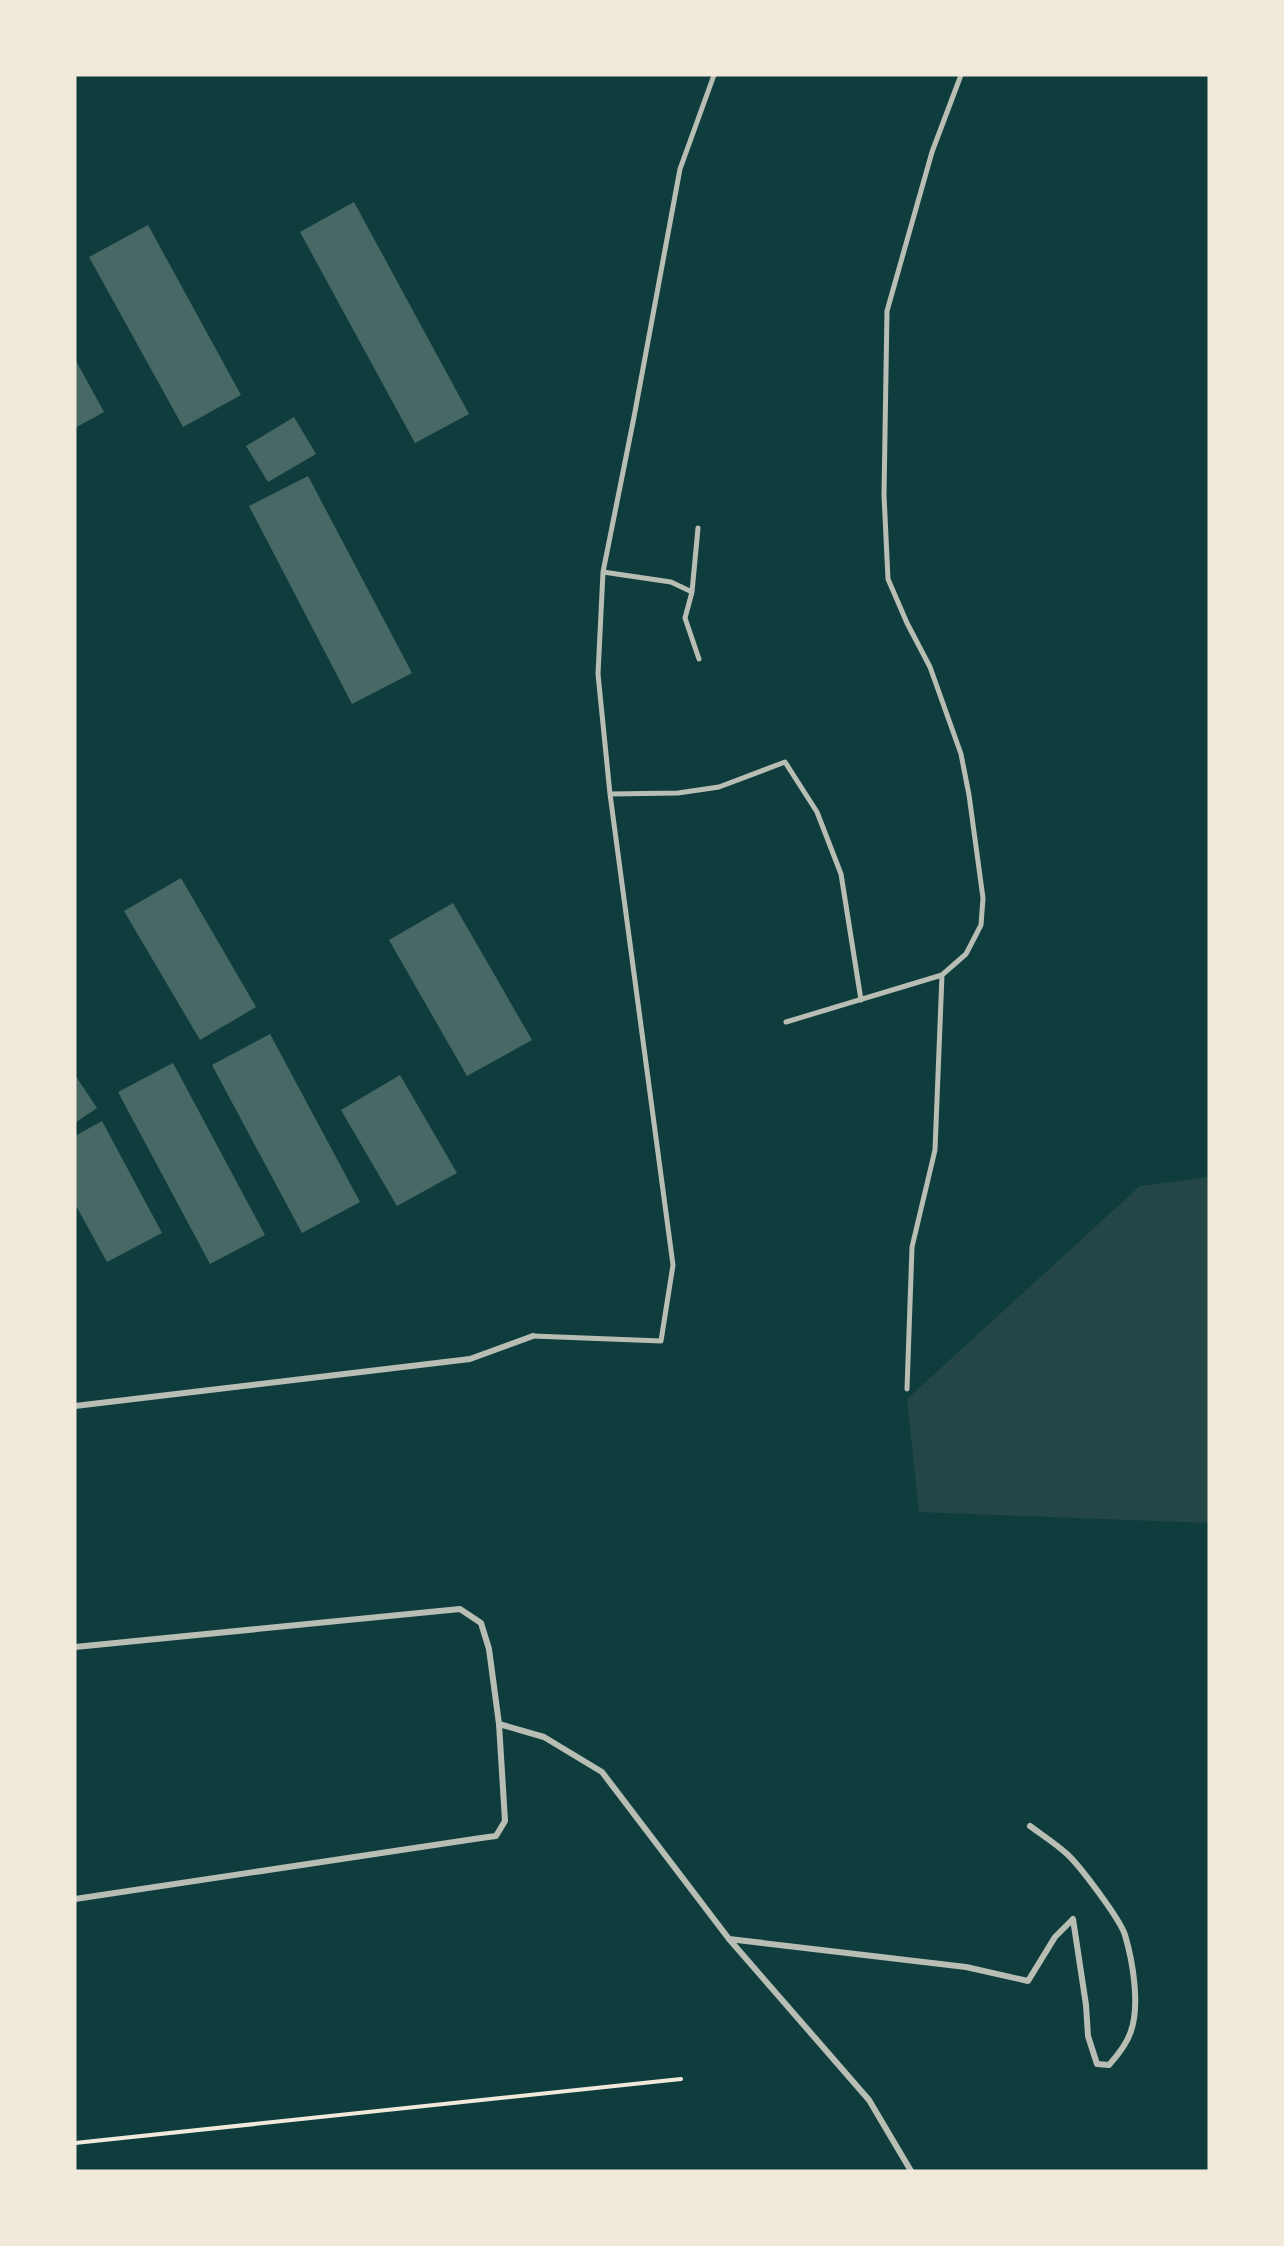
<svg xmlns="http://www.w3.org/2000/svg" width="1284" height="2246" font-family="'Source Serif 4',serif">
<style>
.green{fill:#244646}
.building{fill:#486865}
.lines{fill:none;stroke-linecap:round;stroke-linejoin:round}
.path{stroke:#f1e9da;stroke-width:4}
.pedestrian{stroke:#b8beb3;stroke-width:5}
.minor{stroke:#b8beb3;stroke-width:6}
</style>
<rect width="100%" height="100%" fill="#0f3d3e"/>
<path class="green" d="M1209 1177V1523L919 1512 907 1399 1140 1186Z"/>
<path class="building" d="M354 202 469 414 415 443 300 232Z
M148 225 241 395 183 427 89 257Z
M75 359 104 412 75 428Z
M294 417 316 454 268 482 246 446Z
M308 476 412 673 352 704 249 506Z
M181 878 256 1007 200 1040 124 911Z
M453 903 532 1040 467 1076 389 940Z
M270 1034 360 1202 302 1233 212 1065Z
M173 1063 265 1235 210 1264 118 1092Z
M75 1075 97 1108 75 1123Z
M400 1075 457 1173 397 1206 341 1110Z
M102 1121 162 1233 107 1262 75 1204V1136Z"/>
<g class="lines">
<path class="path" d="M75 2143 681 2079"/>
<path class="pedestrian" d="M698 528 692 592 685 618 699 659
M603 572 671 582 692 592
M610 794 678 793 719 787 785 762 817 812 841 874 861 1000
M786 1022 942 975
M533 1336 661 1341 673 1265 610 794 598 674 603 572 634 417 680 169 714 75
M907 1389 912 1247 935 1150 942 975 966 954 981 925 983 898 969 795 961 754 930 667 907 623 888 579 884 495 887 311 932 152 961 75"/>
<path class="minor" d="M75 1406 470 1359 533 1336
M75 1647 460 1609 481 1623 489 1649 499 1724 505 1821 496 1836 481 1838 75 1899
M499 1724 544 1737 602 1772 729 1939 869 2100 911 2171
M1030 1826C1042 1835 1055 1843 1067 1854 1080 1866 1120 1919 1125 1935 1133 1962 1140 2005 1131 2031 1127 2044 1118 2055 1109 2065L1097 2064 1088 2036 1086 2005 1073 1919
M729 1939 966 1967 1028 1981 1055 1937 1073 1919"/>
</g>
<rect width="1284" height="2246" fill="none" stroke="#f1e9da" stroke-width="153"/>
</svg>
